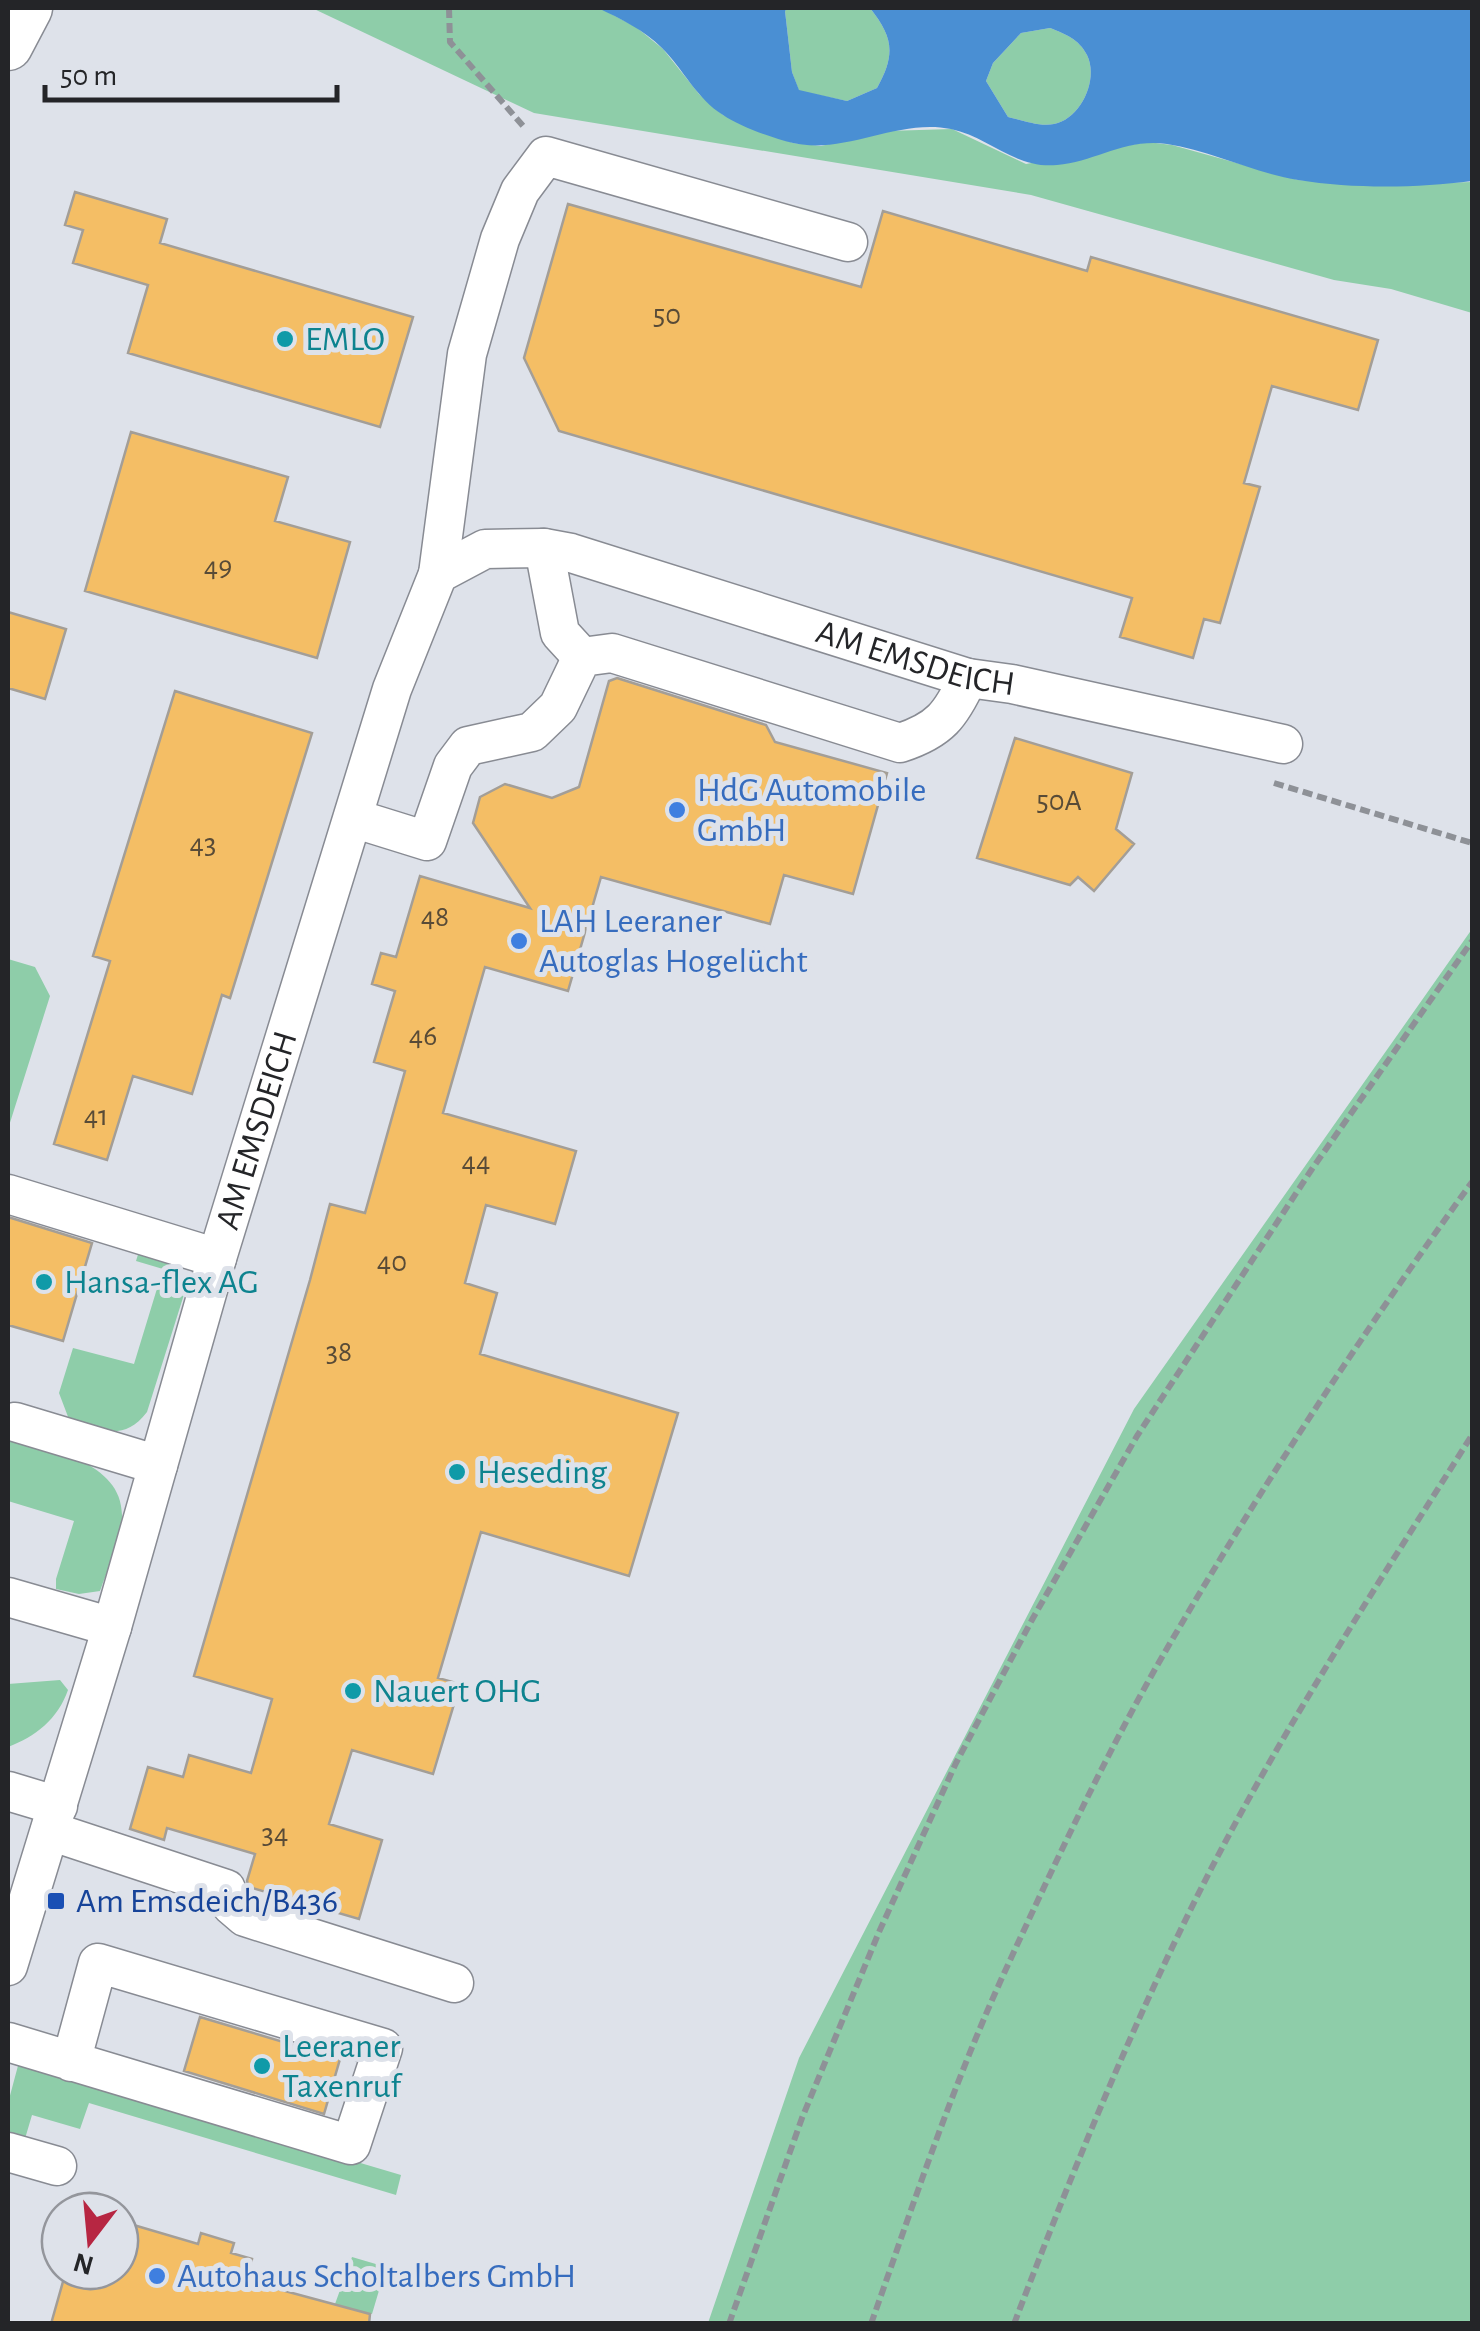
<svg xmlns="http://www.w3.org/2000/svg" width="1480" height="2331" font-family="'Alegreya Sans',sans-serif">
<style>
.green{fill:#8ecda9}
.water{fill:#4a8fd3;fill-rule:evenodd}
.building{fill:#f4be65;stroke:#a39e97;stroke-width:2.5}
.lines{fill:none;stroke-linecap:round;stroke-linejoin:round}
.minor-casing{stroke:#888b93;stroke-width:41}
.major-casing{stroke:#888b93;stroke-width:51}
.path{stroke:#8e9197;stroke-width:6;stroke-dasharray:10 5;stroke-linecap:butt}
.minor{stroke:#fff;stroke-width:38}
.major{stroke:#fff;stroke-width:48}
.culture-dot{fill:#0f9aa8;stroke:#dee2ea;stroke-width:4}
.shop-dot{fill:#3f7fe0;stroke:#dee2ea;stroke-width:4}
.transit-dot{fill:#1a4fb4;stroke:#dee2ea;stroke-width:4}
.labels{text-anchor:middle;dominant-baseline:central;stroke-width:10;stroke-linejoin:round;paint-order:stroke}
.number-label{font-size:30px;fill:#584b37}
.culture-label{font-size:35px;fill:#0d838f;stroke:#dee2ea;text-anchor:start}
.street-label{font-size:35px;fill:#242528;stroke:#dee2ea}
.shop-label{font-size:35px;fill:#366cbe;stroke:#dee2ea;text-anchor:start}
.transit-label{font-size:35px;fill:#164399;stroke:#dee2ea;text-anchor:start}
</style>
<rect width="100%" height="100%" fill="#dee2ea"/>
<path class="green" d="M312 8H600L636 27 663 49 699 94 723 115 793 143 821 146 887 131 952 129 1026 164 1147 142 1172 145 1298 180 1370 185 1472 182V313L1391 289 1334 280 1031 195 534 113Z
M788 8H870C893 37 896 54 877 88L847 101 799 91 792 72 785 11Z
M1050 28C1065 34 1079 39 1087 55 1099 79 1081 119 1054 124 1040 127 1022 120 1008 117L986 81 993 63 1021 33Z
M1472 929V2323H708L799 2058 1134 1409Z
M8 959 35 967 50 996 8 1129Z
M140 1248C160 1255 181 1262 187 1285L147 1412C124 1442 103 1430 70 1422L59 1393 73 1348 134 1364 163 1269 136 1261Z
M10 1437C50 1450 123 1462 122 1516 122 1541 108 1567 100 1591L79 1594 56 1589V1579L74 1521 8 1501Z
M60 1680 68 1690C58 1719 35 1737 8 1747V1684Z
M19 2062 401 2175 396 2195 89 2103 80 2129 32 2115 24 2142 8 2137V2103Z
M352 2257 386 2267 372 2314 335 2304Z"/>
<path class="water" d="M598 8H788L785 11 792 72 799 90 847 101 877 88C896 54 893 37 870 8H1472V181C1417 188 1354 189 1298 180 1254 173 1212 151 1167 144 1125 138 1095 162 1057 165 1015 169 989 137 951 129 898 118 845 155 793 143 772 138 741 127 723 115 697 99 683 69 662 48 644 30 621 19 598 8ZM1050 28C1065 34 1079 39 1087 55 1099 79 1081 119 1054 124 1040 127 1022 120 1008 117L986 81 993 63 1021 33Z"/>
<path class="building" d="M75 192 167 219 160 243 413 317 380 427 128 353 148 285 73 263 83 230 65 225Z
M568 204 861 287 883 211 1087 271 1091 257 1378 340 1358 410 1272 386 1244 483 1260 487 1220 623 1204 619 1193 658 1120 637 1132 598 559 431 524 358Z
M131 432 288 477 275 521 350 542 317 658 85 591Z
M8 612 66 629 45 699 8 688Z
M617 678 766 725 775 742 887 773 853 894 784 875 770 924 601 877 568 991 485 967 443 1113 576 1151 555 1224 486 1205 465 1283 497 1293 480 1354 678 1413 629 1576 481 1532 438 1678 460 1684 433 1774 352 1750 329 1824 382 1840 359 1919 249 1887 247 1881 255 1854 167 1828 164 1840 130 1829 148 1767 183 1777 189 1755 251 1773 272 1699 194 1676 310 1280 330 1204 365 1213 405 1071 374 1062 395 991 372 984 381 953 396 957 420 876 530 908 473 823 480 797 505 784 552 798 579 787 609 681Z
M175 691 312 733 230 998 222 995 192 1094 133 1076 107 1160 54 1144 110 961 93 956Z
M1015 738 1132 773 1116 829 1134 844 1094 891 1078 877 1070 885 977 858Z
M8 1217 92 1243 63 1341 8 1325Z
M200 2017 340 2059 324 2114 184 2071Z
M120 2221 198 2244 201 2233 234 2243 231 2253 252 2259 248 2281 370 2314 369 2324H51L66 2271H120Z"/>
<g class="lines">
<defs>
<g id="minor">
<path d="M544 548 560 633 582 657"/>
<path d="M438 574 467 354 500 239 520 191 546 156 848 242"/>
<path d="M353 818 427 841 453 766 468 746 532 732 558 707 582 657 612 653 900 743C940 730 951 715 968 678"/>
<path d="M8 1194 217 1258"/>
<path d="M15 1422 158 1465"/>
<path d="M8 1597 112 1627"/>
<path d="M8 1791 58 1806"/>
<path d="M50 1831 226 1889 231 1905 245 1917 454 1983"/>
<path id="s1" d="M8 1966 112 1627 217 1258 392 689 438 574 485 549 544 548 571 553 968 678 1012 684 1283 744"/>
<path d="M8 2042 351 2145 383 2048 98 1963 71 2062"/>
<path d="M8 2152 57 2166"/>
</g>
<path id="major" d="M8 46 28 8"/>
</defs>
<use href="#minor" class="minor-casing"/>
<use href="#major" class="major-casing"/>
<path class="path" d="M449 8 450 42 524 127
M1274 783 1472 843
M729 2324 802 2118 879 1932 956 1763 1033 1618 1137 1436 1312 1169 1472 941
M871 2324C913 2205 953 2084 1006 1969 1052 1869 1100 1767 1154 1671 1251 1502 1358 1339 1472 1182
M1014 2324C1073 2170 1135 2017 1210 1871 1288 1720 1382 1578 1472 1435"/>
<use href="#minor" class="minor"/>
<use href="#major" class="major"/>
</g>
<g class="culture-dot">
<circle cx="285" cy="339" r="10"/>
<circle cx="44" cy="1282" r="10"/>
<circle cx="457" cy="1472" r="10"/>
<circle cx="353" cy="1691" r="10"/>
<circle cx="262" cy="2066" r="10"/>
</g>
<g class="shop-dot">
<circle cx="677" cy="810" r="10"/>
<circle cx="519" cy="941" r="10"/>
<circle cx="157" cy="2276" r="10"/>
</g>
<rect class="transit-dot" x="46" y="1891" width="20" height="20" rx="5"/>
<g class="labels">
<g class="number-label">
<text x="667" y="315">50</text>
<text x="218" y="567">49</text>
<text x="1059" y="801">50A</text>
<text x="203" y="844">43</text>
<text x="435" y="917">48</text>
<text x="423" y="1036">46</text>
<text x="96" y="1116">41</text>
<text x="476" y="1162">44</text>
<text x="392" y="1262">40</text>
<text x="339" y="1352">38</text>
<text x="275" y="1834">34</text>
</g>
<g class="culture-label">
<text x="305" y="339">EMLO</text>
<text x="64" y="1282">Hansa-flex AG</text>
<text x="477" y="1472">Heseding</text>
<text x="373" y="1691">Nauert OHG</text>
<text x="282" y="2046">Leeraner<tspan x="282" dy="40">Taxenruf</tspan></text>
</g>
<g class="street-label">
<text stroke="none"><textPath href="#s1" startOffset="1958">AM EMSDEICH</textPath></text>
<text stroke="none"><textPath href="#s1" startOffset="872">AM EMSDEICH</textPath></text>
</g>
<g class="shop-label">
<text x="697" y="790">HdG Automobile<tspan x="697" dy="40">GmbH</tspan></text>
<text x="539" y="921">LAH Leeraner<tspan x="539" dy="40">Autoglas Hogelücht</tspan></text>
<text x="177" y="2276">Autohaus Scholtalbers GmbH</text>
</g>
<g class="transit-label">
<text x="76" y="1901">Am Emsdeich/B436</text>
</g>
</g>
<rect width="1480" height="2331" fill="none" stroke="#242528" stroke-width="20"/>
<g transform="translate(90 2241) rotate(196)"><circle r="48" fill="#dee2ea" stroke="#94969c" stroke-width="2.5"/>
<path d="M0-8L18 38L0 25L-18 38Z" fill="#b72642"/>
<text y="-15" font-size="28" font-weight="bold" text-anchor="middle" fill="#242528">N</text>
</g>
<path d="M45 85v15h292v-15" fill="none" stroke="#242528" stroke-width="5"/>
<text x="60" y="85" font-size="30" fill="#242528" stroke="#dee2ea" stroke-width="8" paint-order="stroke">50 m</text>
</svg>
